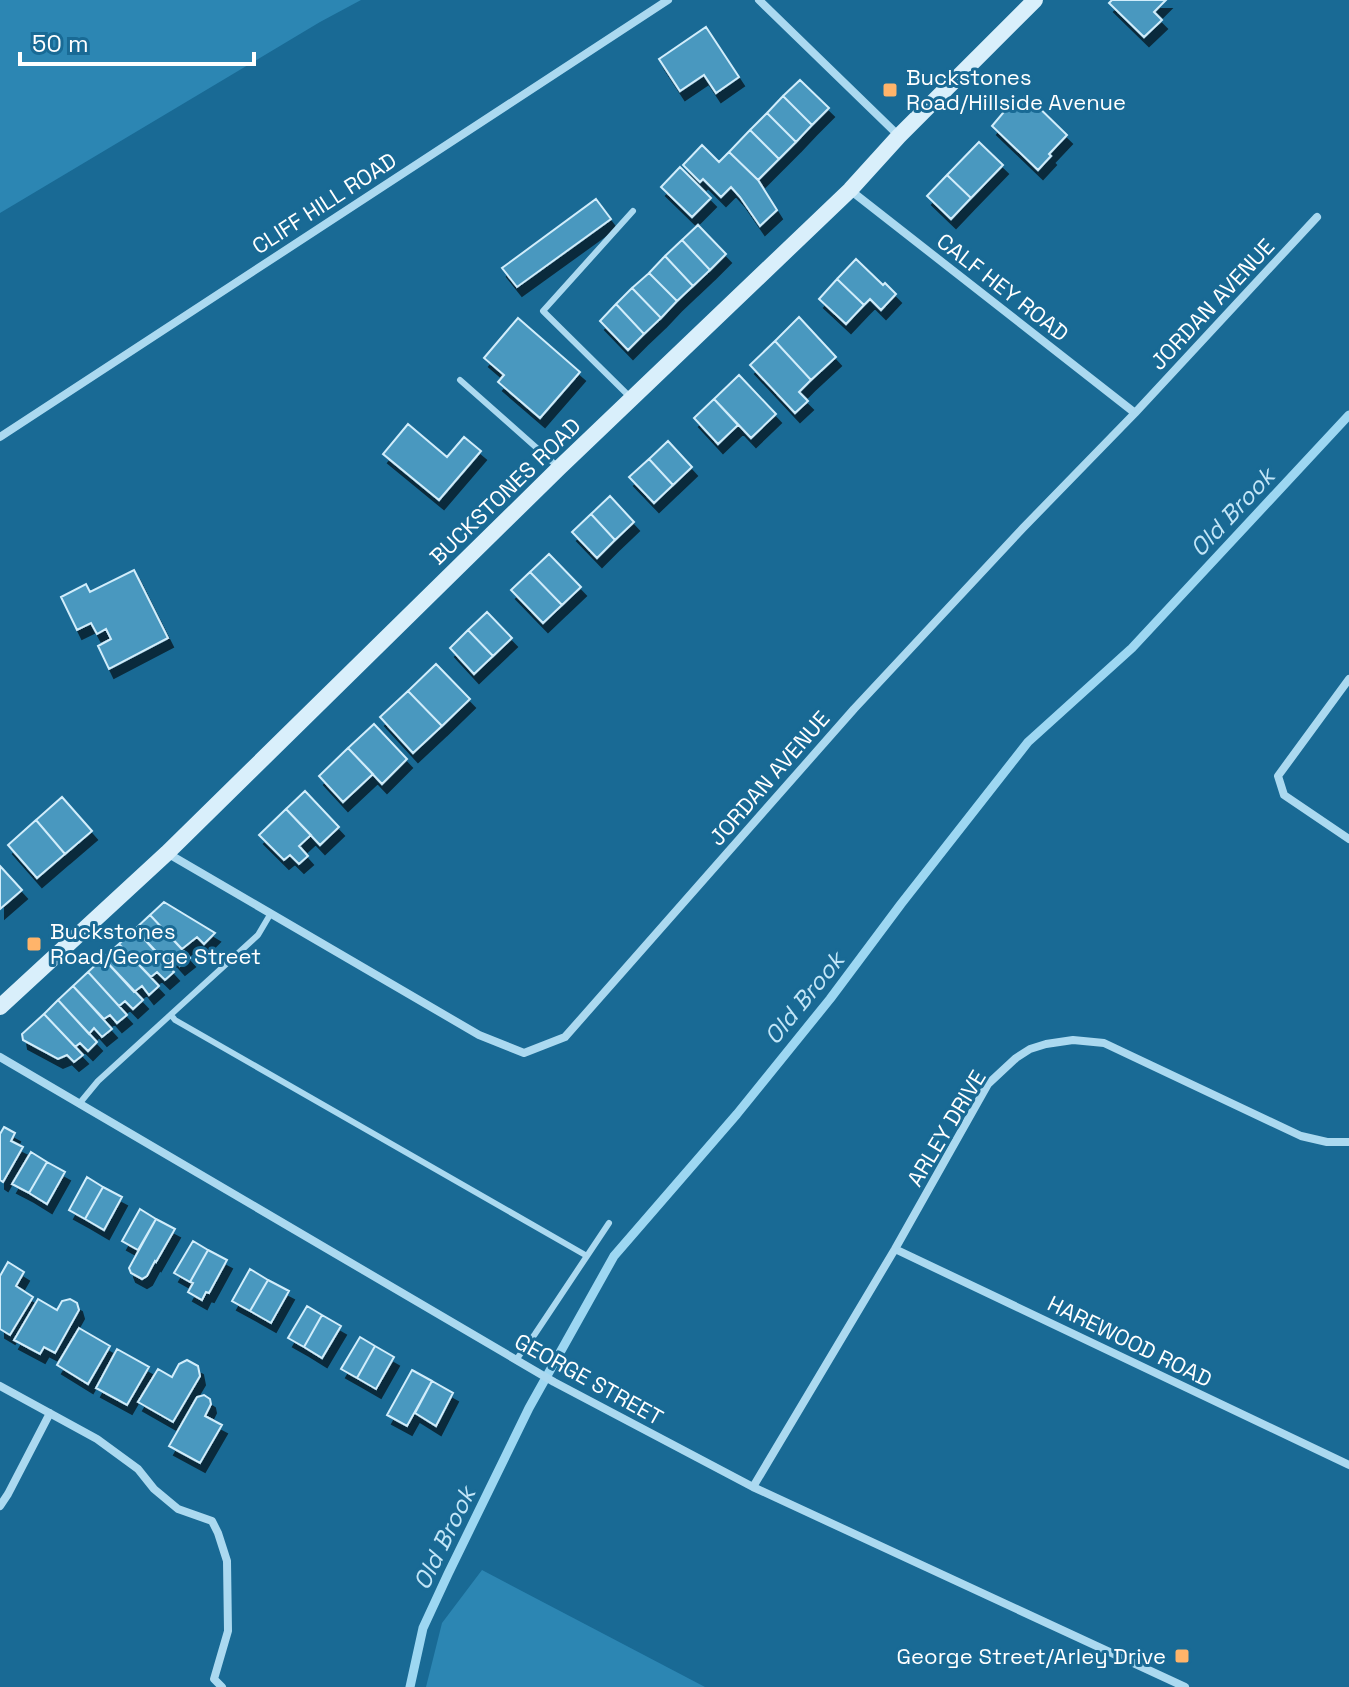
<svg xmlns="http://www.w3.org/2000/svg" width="1349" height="1687" font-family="'Space Grotesk',sans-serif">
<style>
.green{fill:#2c86b3}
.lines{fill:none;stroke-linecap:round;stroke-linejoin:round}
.stream{stroke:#9dd7f2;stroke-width:9}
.building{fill:#4a98bf;stroke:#d1edfb;stroke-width:2;filter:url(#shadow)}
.lane{stroke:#abd9f0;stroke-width:6}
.street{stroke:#abd9f0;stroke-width:8}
.secondary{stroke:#d9effb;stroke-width:16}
.poi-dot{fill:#ffb46a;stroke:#196a95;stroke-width:3}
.labels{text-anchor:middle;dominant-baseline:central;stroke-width:6;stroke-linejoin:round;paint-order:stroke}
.poi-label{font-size:22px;fill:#fff;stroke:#196a95;text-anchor:start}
.street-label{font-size:22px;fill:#fff;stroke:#196a95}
.water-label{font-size:24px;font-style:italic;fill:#c2e6f8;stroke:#196a95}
</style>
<defs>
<filter id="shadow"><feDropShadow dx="5" dy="9" stdDeviation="0" flood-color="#0009"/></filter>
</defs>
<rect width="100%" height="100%" fill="#196a95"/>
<path class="green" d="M0 0H361L320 22 0 213Z
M482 1570 705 1687H426L442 1623Z"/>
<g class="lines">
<path class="stream" d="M410 1687 423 1628 448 1574 529 1408 614 1256 737 1114 830 999 901 904 1028 742 1132 648 1349 415"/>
</g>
<path class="building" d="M1112 0H1166L1154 12 1162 20 1144 37 1109 3Z
M706 27 739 77 716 93 704 75 680 91 659 59Z
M800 80 829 108 812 125 783 96Z
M1026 95 1067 135 1049 154 1051 156 1038 170 992 126 1013 101 1017 104Z
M783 96 812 125 796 142 767 113Z
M767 113 796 142 779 159 750 130Z
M750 130 779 159 758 180 729 152Z
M979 142 1003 165 971 198 947 175Z
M702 145 719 162 729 152 758 180 777 210 760 226 740 197 731 187 721 197 703 179 700 182 683 165Z
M680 167 711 198 692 217 661 187Z
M947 175 971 198 951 219 927 196Z
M596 199 611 219 517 287 502 268Z
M698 225 726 254 710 270 682 240Z
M682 240 710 270 693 286 665 256Z
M665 256 693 286 677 301 649 273Z
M856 259 883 285 885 283 896 294 881 310 870 299 864 305 837 279Z
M649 273 677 301 661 318 632 288Z
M837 279 864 305 846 324 819 299Z
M632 288 661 318 644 334 616 304Z
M616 304 644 334 628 350 600 321Z
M799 317 836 357 811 380 775 341Z
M518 318 580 372 540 418 498 382 504 375 484 358Z
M775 341 811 380 799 392 808 401 795 413 750 365Z
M739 375 776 414 751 438 714 399Z
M714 399 738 425 718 444 694 418Z
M408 424 447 457 464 437 481 451 439 500 383 454Z
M668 441 692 467 673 485 649 459Z
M649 459 673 485 654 503 629 477Z
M610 496 634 522 615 540 591 514Z
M591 514 615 540 597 558 572 532Z
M549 554 581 587 562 605 530 572Z
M134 570 168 638 109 669 98 646 111 639 106 629 97 634 91 623 77 630 61 597 86 584 90 592Z
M530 572 562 605 543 623 511 590Z
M487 612 512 638 493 656 468 630Z
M468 630 493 656 474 674 450 648Z
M436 664 470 699 442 726 408 691Z
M408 691 442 726 413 753 380 717Z
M374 724 407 759 382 784 348 748Z
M348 748 373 774 343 802 319 776Z
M305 791 339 827 320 845 286 809Z
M62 797 92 831 65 854 36 820Z
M286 809 311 835 299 846 308 856 299 864 290 855 284 860 259 835Z
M36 820 65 854 37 878 8 845Z
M0 866 22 890 0 909Z
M164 902 215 933 204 944 197 937 182 949 150 915Z
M150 915 190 958 180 966 172 957 166 962 135 929Z
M135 929 174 972 165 980 157 972 151 977 119 944Z
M119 944 159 986 149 995 142 986 134 992 103 958Z
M103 958 143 1000 133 1009 125 1001 119 1006 88 972Z
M88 972 127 1015 117 1023 110 1015 104 1019 73 986Z
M73 986 112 1029 102 1037 94 1028 89 1034 58 1000Z
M58 1000 97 1042 88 1051 80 1043 75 1047 44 1014Z
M44 1014 83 1055 74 1062 67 1055 58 1059 23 1040 22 1034Z
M4 1127 15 1133 11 1141 23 1147 3 1182 0 1180V1134Z
M31 1152 47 1162 29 1193 12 1184Z
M47 1162 65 1172 47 1204 29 1193Z
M87 1177 103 1187 85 1219 69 1210Z
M103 1187 122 1197 104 1230 85 1219Z
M140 1209 156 1219 138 1250 122 1241Z
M156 1219 175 1229 156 1262 155 1261 147 1276 142 1279 131 1273 129 1268Z
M193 1241 208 1250 190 1282 174 1273Z
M208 1250 227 1260 209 1293 206 1292 202 1300 188 1292 193 1283 190 1282Z
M8 1262 24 1272 16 1286 33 1297 10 1335 0 1329V1276Z
M250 1269 268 1280 250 1311 232 1301Z
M268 1280 289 1291 271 1323 250 1311Z
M38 1299 57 1310 62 1301 70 1299 77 1303 79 1310 55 1353 44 1347 40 1354 14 1340Z
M307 1306 322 1315 304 1347 288 1338Z
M322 1315 341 1326 322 1358 304 1347Z
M79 1328 110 1346 88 1384 57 1365Z
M360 1337 375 1346 357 1378 341 1369Z
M375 1346 394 1357 376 1389 357 1378Z
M117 1349 149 1367 127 1405 96 1388Z
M187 1360 198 1366 200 1376 173 1422 138 1402 158 1369 172 1377 179 1364Z
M412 1370 432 1381 407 1426 387 1415Z
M432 1381 453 1393 436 1426 415 1413Z
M204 1395 210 1399 211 1404 205 1416 222 1425 200 1463 169 1446 197 1397Z"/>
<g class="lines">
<path class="lane" d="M460 380 557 466
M629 396 543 311 633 211
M171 1015 175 1020 587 1256 535 1334 516 1360
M79 1104 98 1081 258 935 271 913
M587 1256 609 1223"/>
<path class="street" d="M759 0 899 136
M850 190 1135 413
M0 437 668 0
M1349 679 1278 776 1284 795 1349 839
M167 853 479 1035 524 1053 565 1037 854 709 1023 528 1135 413 1317 217
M0 1057 554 1382 753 1487 1185 1687
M895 1249 1349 1465
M0 1386 97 1439 138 1469 154 1489 178 1509 212 1521 218 1533 227 1561 228 1631 214 1679 222 1687
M753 1487 895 1249 988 1084 1016 1058 1030 1049 1046 1044 1073 1040 1104 1043 1301 1136 1327 1142H1349
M0 1506 8 1494 50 1413"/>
<path class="secondary" d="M0 1007 167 853 559 468 850 190 899 136 1035 0"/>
</g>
<g class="poi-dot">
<rect x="882" y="82" width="16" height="16" rx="4"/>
<rect x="26" y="936" width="16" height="16" rx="4"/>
<rect x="1174" y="1648" width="16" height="16" rx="4"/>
</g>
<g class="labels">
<g class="poi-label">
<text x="906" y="77">Buckstones<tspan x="906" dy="25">Road/Hillside Avenue</tspan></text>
<text x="50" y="931">Buckstones<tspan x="50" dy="25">Road/George Street</tspan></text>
<text x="1166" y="1656" text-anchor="end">George Street/Arley Drive</text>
</g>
<g class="street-label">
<text transform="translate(324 203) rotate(-33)">CLIFF HILL ROAD</text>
<text transform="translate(1003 287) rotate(38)">CALF HEY ROAD</text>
<text transform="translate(1212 304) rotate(-47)">JORDAN AVENUE</text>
<text transform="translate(505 491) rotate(-44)">BUCKSTONES ROAD</text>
<text transform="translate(769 778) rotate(-49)">JORDAN AVENUE</text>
<text transform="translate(946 1128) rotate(-59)">ARLEY DRIVE</text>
<text transform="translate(1130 1341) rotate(26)">HAREWOOD ROAD</text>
<text transform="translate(589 1379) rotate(29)">GEORGE STREET</text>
</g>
<g class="water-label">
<text transform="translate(1232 512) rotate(-47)">Old Brook</text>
<text transform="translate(804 998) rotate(-51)">Old Brook</text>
<text transform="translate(444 1538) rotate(-64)">Old Brook</text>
</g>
</g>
<path d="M20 52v12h234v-12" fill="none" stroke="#ffffff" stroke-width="4"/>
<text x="32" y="52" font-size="24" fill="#ffffff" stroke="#196a95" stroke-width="6" paint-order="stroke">50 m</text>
</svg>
